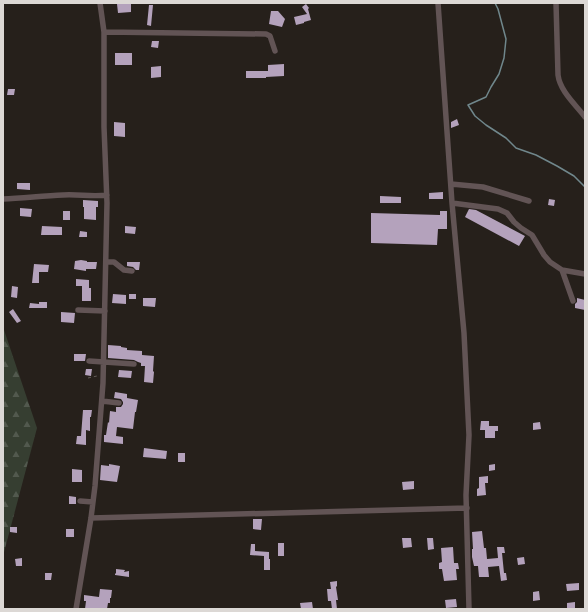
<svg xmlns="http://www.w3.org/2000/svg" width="588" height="612" font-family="'Roboto Condensed',sans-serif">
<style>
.forest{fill:url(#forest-firs)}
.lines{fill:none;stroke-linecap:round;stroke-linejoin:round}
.stream{stroke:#70878c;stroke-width:1.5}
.building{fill:#b4a2bc}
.path{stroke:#615b57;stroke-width:1;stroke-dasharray:3 3;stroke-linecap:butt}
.minor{stroke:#625455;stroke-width:5.5}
</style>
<defs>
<pattern id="forest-firs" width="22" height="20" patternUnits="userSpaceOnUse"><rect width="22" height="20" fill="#363e31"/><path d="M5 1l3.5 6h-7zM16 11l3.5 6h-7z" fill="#52594e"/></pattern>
</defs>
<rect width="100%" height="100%" fill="#26201b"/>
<path class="forest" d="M3 327 37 428 3 556Z"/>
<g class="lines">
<path class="stream" d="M495 3 498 9 506 39 504 58 499 74 491 87 486 97 468 105 475 116 486 125 506 138 516 148 536 155 557 166 574 176 585 187"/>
</g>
<path class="building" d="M131 3V12L118 13 117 4Z
M306 4 309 8 308 9 311 20 304 22V23L296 25 294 17 307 14 302 7Z
M149 5H153L151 26 147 25Z
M271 11H278L285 19 282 27 269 24Z
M152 41H159L158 48 151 47Z
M115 53H132V65H115Z
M284 64V76L266 77V78H246V71H268V65Z
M161 66V77L151 78V67Z
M8 89H15L14 95H7Z
M457 119 459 125 451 128V122Z
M114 122 125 123V137L114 136Z
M17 183H30V190L17 189Z
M443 192V199H429V193Z
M380 196 401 197V203H380Z
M549 199 555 200 554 206 548 205Z
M83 200 98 201V207H96V220L84 219V207H83Z
M20 208 32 209 31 217 20 216Z
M469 209 476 210 525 236 519 246 465 217Z
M63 211H70V220H63Z
M440 211H447V229H438L437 245 371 243V213L440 215Z
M42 226 62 227V235H41Z
M125 226 136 227 135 234 125 233Z
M80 231 87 232V237H79Z
M81 260 87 261V262H97L96 269H86V271L74 269 75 261Z
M127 262H140L139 270H136L133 267 127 266Z
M34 264 49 265 48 272H39V283H32Z
M76 279 89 280V288H91V301H82V286H76Z
M12 286 18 287 17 298 11 297Z
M113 294 126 295V304L112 303Z
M129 294H136V299H129Z
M143 298H156L155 307 143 306Z
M577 298 585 300V310L575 308V304L577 302Z
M39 302H47V308H29L30 303 39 304Z
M13 309 21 321 17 323 9 312Z
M61 312 75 313 74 323 61 322Z
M108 345 121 346V347L127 348V350L142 351V355L154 356 153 371 154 372 153 383 144 382 145 366H141V363L138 362 134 360 108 358Z
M74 354H86L85 361H74Z
M86 369H92L91 376 85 375Z
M119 370 132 371 131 378 118 377Z
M115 392 127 394V398L138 400 136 412H135L133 429 117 427 116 436 123 437V444L104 442V435H106L108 422 109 423 110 411 116 412V407H121L123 404V402L121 399 114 398Z
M83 410H92L91 417H90V431L86 430V445L76 444 77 436H81Z
M481 421H489V426H498V431H495V438H485V430H480Z
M540 422 541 429 533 430V423Z
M144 448 167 451 166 459 143 457Z
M178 453H185V462H178Z
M109 464 120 466 117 482 100 480 101 465 109 466Z
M495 464V470L489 471V465Z
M72 469 82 470V482H72Z
M488 476V483H485L486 495 477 496V489L479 488V477Z
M414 481V489L403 490 402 482Z
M69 496 76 497V504H69Z
M253 519H262L261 530 253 529Z
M10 527H17V533L10 532Z
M66 529H74V537H66Z
M482 531 484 548H486L487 559 498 558 497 547H504L505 553H502L504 573H506L507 580 501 581 499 566 488 567 489 577H479L478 566H474L472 557V549H473L472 532Z
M402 538H411L412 547 403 548Z
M427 538H433L434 549 428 550Z
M278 543H284V556H278Z
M251 544H255V551L269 552V559H270V570H264V556L250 555Z
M453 547 454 563H458L459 569H456L457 580 444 581 442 569H439V563L442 562 441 548Z
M524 557 525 564 518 565 517 558Z
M22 558V566H16L15 559Z
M116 569 125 570 124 572 129 571V577L115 575V574L116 573Z
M45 573H52L51 580H45Z
M337 581V586L336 587 338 600H336L337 609H332L331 601H328L327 589H331L330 582Z
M579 583V590L567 591 566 584Z
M100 589 112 590 111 598H110V603H108L107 609H85L86 601H84V595L99 597Z
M539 591 540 600 533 601V592Z
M456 599 457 607 446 608 445 600Z
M312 602 313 609H301L300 603Z
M575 602V609H567V603Z"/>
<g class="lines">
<path class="path" d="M88 378 97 376"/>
<path class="minor" d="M438 3 452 203 464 333 469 435 466 495 469 609
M556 3 558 75C560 91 575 104 585 117
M104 32 266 34 270 36 275 51
M451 184 483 187 529 201
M3 199C23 198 43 196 63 195 78 194 92 197 107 195
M452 203 498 209 507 213 514 222 521 228 532 235 544 255 550 262 562 270 585 274
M106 262H114L124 270 132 271
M562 270 573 301
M78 310 105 311
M89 361 134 364
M102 401 119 403
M80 501 93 502
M91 518 467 508
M76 609 91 518 95 486 103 383 107 203 104 127V32L100 3"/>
</g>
<rect width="588" height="612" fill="none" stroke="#dcd8d5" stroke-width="8"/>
</svg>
